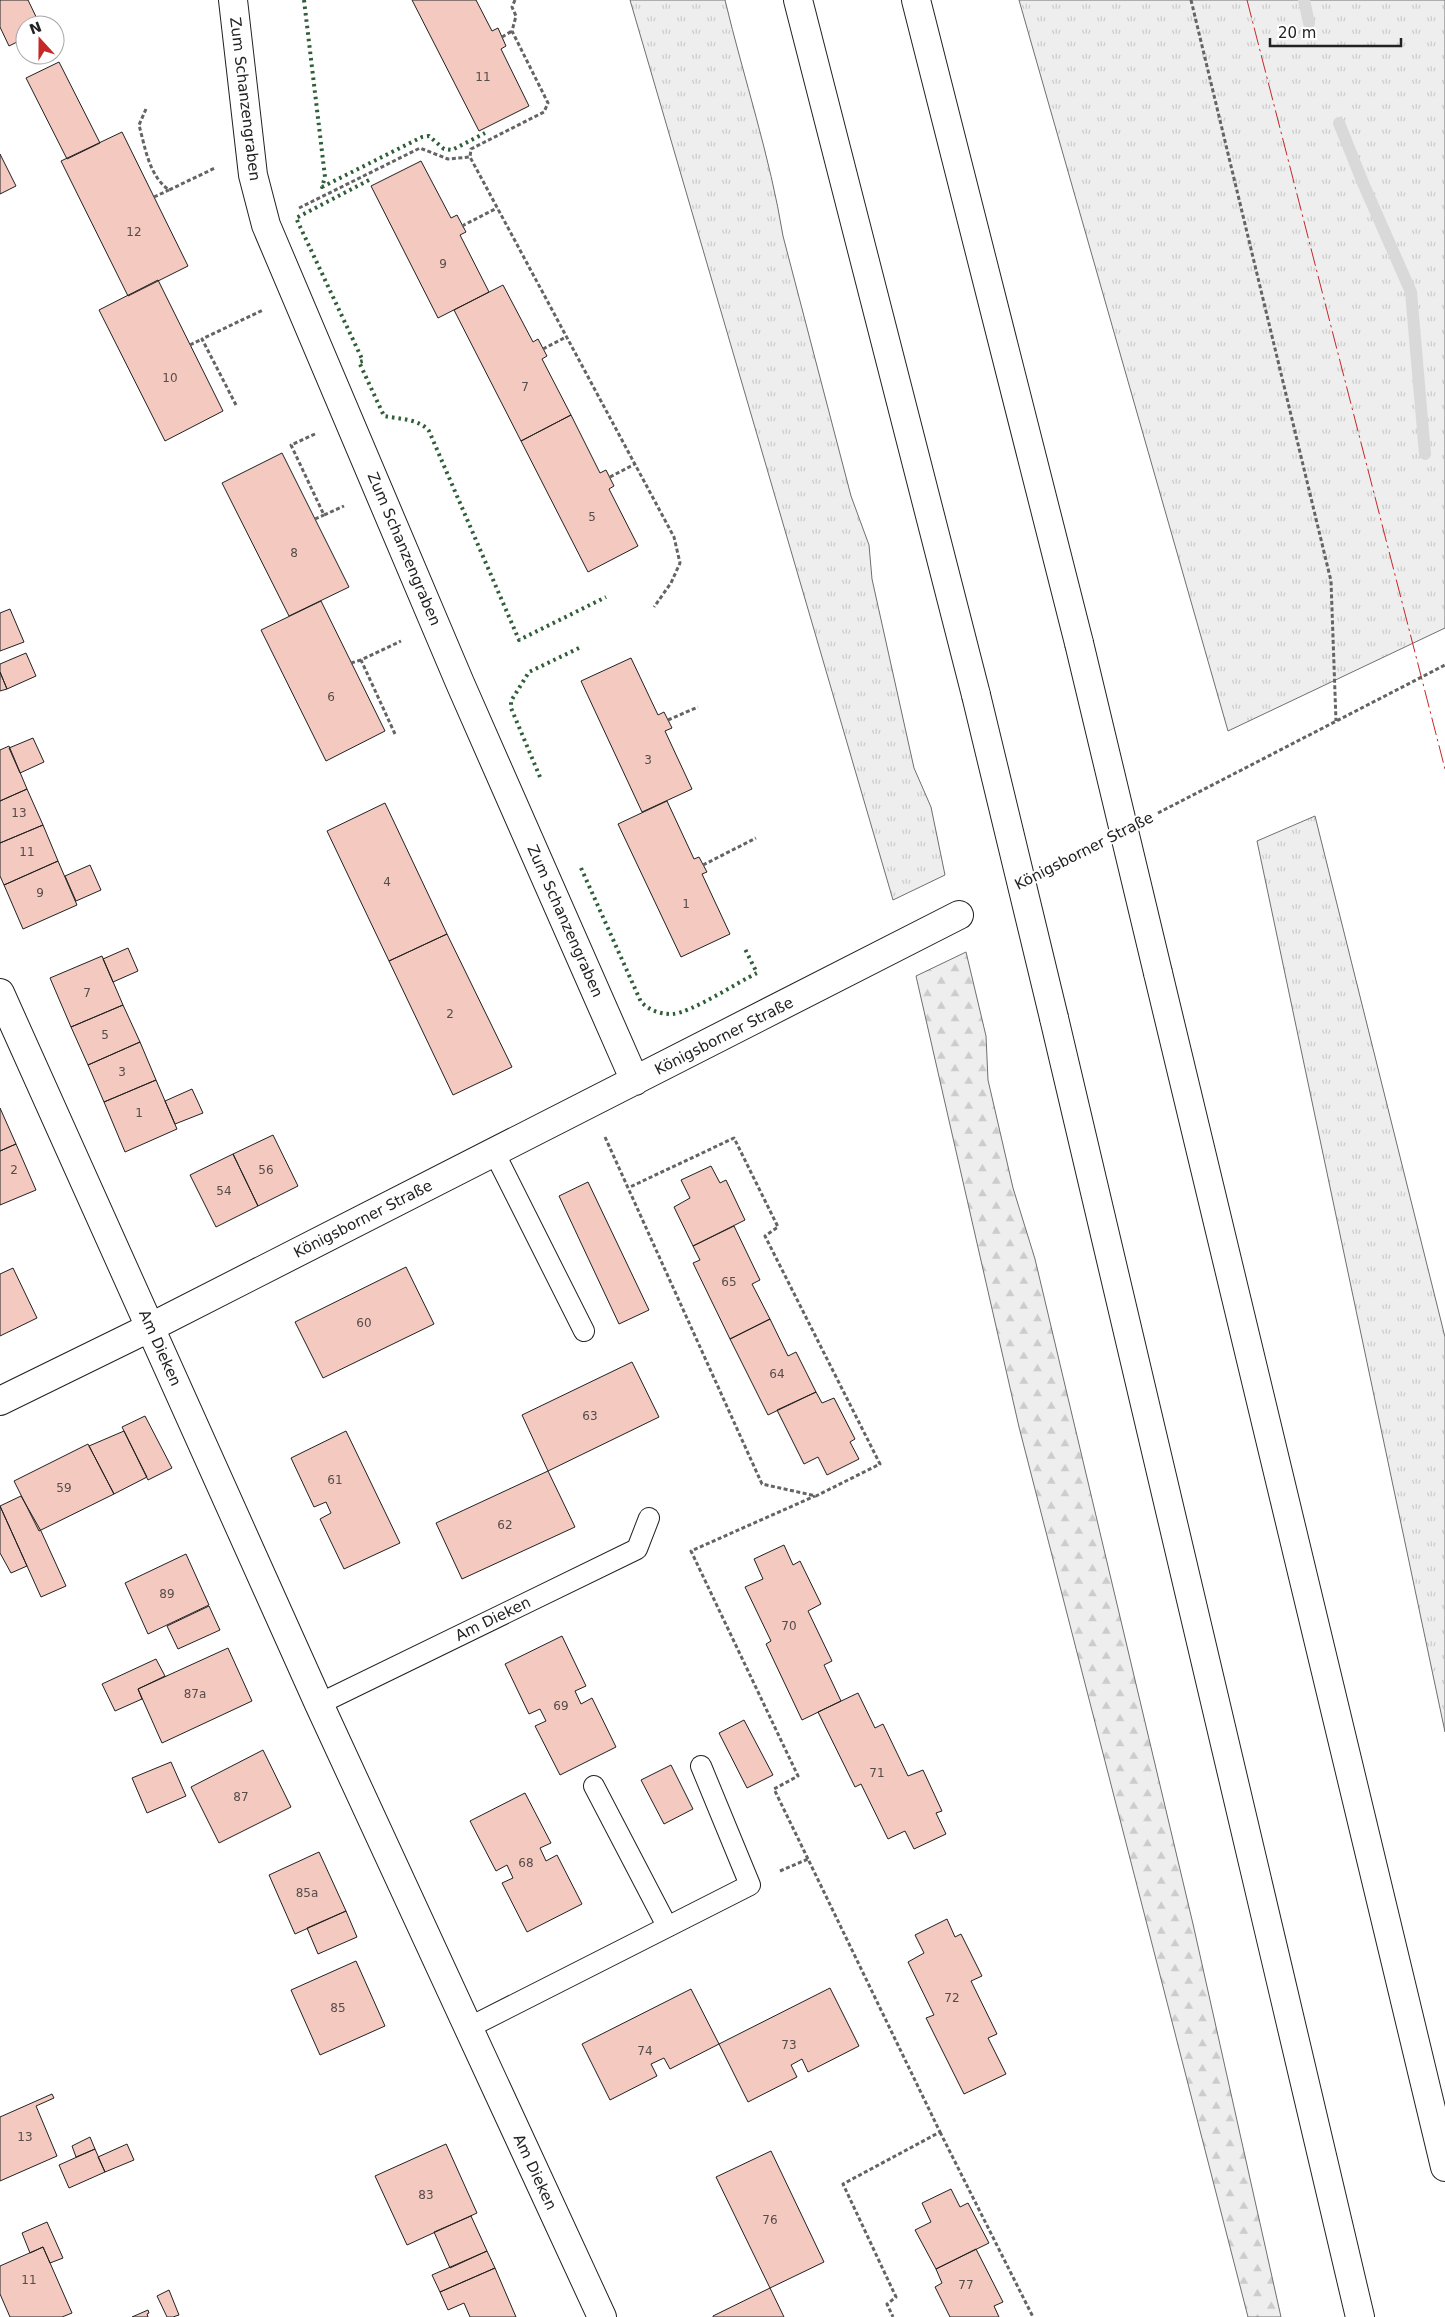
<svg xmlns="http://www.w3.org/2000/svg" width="1445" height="2317" font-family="'DejaVu Sans',sans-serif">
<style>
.grass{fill:url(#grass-tufts);stroke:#6f6f6f}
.forest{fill:url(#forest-firs);stroke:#6f6f6f}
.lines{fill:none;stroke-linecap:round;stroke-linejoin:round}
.stream{stroke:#d9d9d9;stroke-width:12}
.building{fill:#f3c9c0;stroke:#222}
.service-casing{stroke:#222;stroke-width:22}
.minor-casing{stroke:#222;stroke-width:30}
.motorway-casing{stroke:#222;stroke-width:30}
.path{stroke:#646464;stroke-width:3;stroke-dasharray:4 2.5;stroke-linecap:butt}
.service{stroke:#fff;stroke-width:20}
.minor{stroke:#fff;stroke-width:28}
.motorway{stroke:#fff;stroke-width:28}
.motorway-bridge-casing{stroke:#222;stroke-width:30;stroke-linecap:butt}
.motorway-bridge{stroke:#fff;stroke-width:28}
.hedge{stroke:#2f5e38;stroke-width:4;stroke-dasharray:2.5 4;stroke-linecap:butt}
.power{stroke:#c62828;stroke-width:1;stroke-dasharray:18 4 2.5 4;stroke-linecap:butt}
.labels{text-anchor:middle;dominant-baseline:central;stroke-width:4;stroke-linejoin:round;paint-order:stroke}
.number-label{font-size:12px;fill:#564c4a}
.street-label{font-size:15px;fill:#222;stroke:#fff}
</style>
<defs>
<pattern id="grass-tufts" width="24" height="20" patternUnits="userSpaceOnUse" patternTransform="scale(1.25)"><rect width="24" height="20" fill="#eee"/><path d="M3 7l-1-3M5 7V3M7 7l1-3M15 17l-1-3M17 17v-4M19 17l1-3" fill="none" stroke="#ccc"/></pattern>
<pattern id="forest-firs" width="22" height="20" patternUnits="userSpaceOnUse" patternTransform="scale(1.25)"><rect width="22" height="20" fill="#eee"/><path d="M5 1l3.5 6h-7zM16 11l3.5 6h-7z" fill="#ccc"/></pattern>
</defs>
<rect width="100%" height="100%" fill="#fff"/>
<path class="grass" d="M630 0H725C744 79 770 156 783 236L851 496 869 545 872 579 914 768 931 807 945 875 893 900Z
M1019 0H1445V628L1228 731Z
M1315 816 1445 1337V1732L1257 841Z"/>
<path class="forest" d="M966 952 986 1036 988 1080 1013 1188 1035 1259 1193 1924 1281 2317H1248L1019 1427 916 976Z"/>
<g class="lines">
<path class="stream" d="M1304 0 1309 23
M1339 123 1363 183 1411 292 1425 454"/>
</g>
<path class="building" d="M0 0H28L40 25H25V38L9 46 0 27Z
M412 0H476L492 31 498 28 506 46 501 49 529 106 479 131Z
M59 62 100 143 67 159 26 78Z
M122 132 188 266 128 296 61 161Z
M0 154 16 186 0 194Z
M421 161 451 218 457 215 466 232 460 235 489 292 438 318 371 186Z
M158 280 223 411 165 441 99 310Z
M503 285 533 342 538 339 547 356 542 359 571 415 521 441 454 310Z
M571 415 600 473 606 470 614 486 609 489 638 546 588 572 521 441Z
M282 453 349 587 289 616 222 483Z
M321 601 385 731 326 761 261 630Z
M10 609 24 642 0 651V613Z
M26 653 36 676 7 689 0 672V664Z
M631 658 658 715 664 712 672 728 665 731 692 789 642 812 581 681Z
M0 672 7 689 0 691Z
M33 738 44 762 20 773 9 748Z
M9 746 27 789 0 801V750Z
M27 789 43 825 0 843V801Z
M667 801 694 859 699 857 707 872 702 874 730 934 681 957 618 824Z
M385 803 447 934 389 961 327 831Z
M43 825 58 861 4 885 0 876V843Z
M58 861 77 905 23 929 4 885Z
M90 865 101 890 76 901 65 876Z
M447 934 512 1067 453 1095 389 961Z
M128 948 138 971 113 982 103 959Z
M102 956 123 1005 71 1027 50 978Z
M123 1005 140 1042 88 1065 71 1027Z
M140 1042 156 1080 104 1102 88 1065Z
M156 1080 177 1129 125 1152 104 1102Z
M192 1089 203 1113 175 1124 165 1101Z
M0 1108 16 1144 0 1151Z
M273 1135 298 1186 258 1206 233 1154Z
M16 1144 36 1190 0 1205V1151Z
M233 1154 258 1206 216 1227 190 1175Z
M711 1166 720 1183 726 1180 745 1220 693 1246 674 1207 690 1198 681 1180Z
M588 1182 649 1310 619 1324 559 1196Z
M734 1226 760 1280 752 1284 770 1319 730 1339 693 1263 700 1260 693 1246Z
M406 1267 434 1324 323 1378 295 1322Z
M13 1268 37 1318 0 1336V1274Z
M770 1319 788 1356 796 1352 816 1392 768 1415 730 1339Z
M632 1362 659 1417 548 1471 522 1415Z
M816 1392 822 1403 834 1398 855 1439 850 1442 859 1459 827 1475 818 1457 804 1464 777 1410Z
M145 1416 172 1468 148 1480 122 1427Z
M124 1431 147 1477 114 1494 89 1446Z
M346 1431 400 1543 344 1569 320 1519 331 1513 326 1502 314 1507 291 1458Z
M88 1444 114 1494 39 1531 14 1481Z
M548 1471 575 1527 462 1579 436 1523Z
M21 1496 41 1531 66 1586 41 1597 0 1506Z
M0 1506 27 1566 11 1573 0 1553Z
M784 1545 793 1565 800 1561 821 1604 808 1611 832 1661 824 1665 841 1701 802 1720 766 1644 771 1641 745 1587 763 1579 754 1559Z
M186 1554 209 1605 148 1634 125 1583Z
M209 1606 220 1630 178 1649 167 1626Z
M562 1636 586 1686 575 1691 581 1704 592 1698 616 1747 560 1775 535 1726 546 1721 540 1709 529 1714 505 1664Z
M228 1648 252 1701 162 1743 138 1689Z
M156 1659 165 1676 138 1689 142 1699 115 1711 102 1684Z
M858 1693 875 1728 883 1724 908 1776 923 1770 942 1811 936 1813 946 1834 914 1849 905 1831 888 1839 861 1784 855 1787 818 1712Z
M744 1720 773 1775 747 1788 719 1733Z
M263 1750 291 1807 219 1843 191 1787Z
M171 1762 186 1796 147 1813 132 1778Z
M671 1765 693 1809 664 1824 641 1780Z
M525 1793 551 1843 540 1848 546 1861 557 1855 582 1904 527 1932 502 1883 513 1878 507 1865 496 1871 470 1821Z
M319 1852 346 1911 295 1934 269 1875Z
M346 1911 357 1937 318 1954 307 1928Z
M947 1919 955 1937 961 1934 982 1976 971 1981 997 2034 988 2038 1006 2074 964 2094 926 2018 934 2015 908 1962 924 1953 915 1935Z
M356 1961 385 2026 320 2055 291 1990Z
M830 1988 859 2046 808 2072 802 2059 791 2065 797 2077 748 2102 719 2044Z
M691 1989 719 2044 670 2069 664 2058 651 2064 657 2076 610 2100 582 2044Z
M52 2094 54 2098 36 2106 57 2156 0 2181V2117Z
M90 2137 95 2149 76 2157 72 2146Z
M127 2144 134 2160 105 2172 98 2157Z
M446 2144 477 2213 407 2245 375 2176Z
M95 2149 105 2172 69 2188 59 2165Z
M771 2151 824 2262 770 2288 716 2177Z
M951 2189 960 2207 968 2203 989 2243 936 2269 915 2230 931 2222 922 2203Z
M471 2216 487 2251 450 2268 434 2232Z
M47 2222 63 2258 50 2263 43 2247 30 2253 22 2233Z
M43 2247 72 2313 62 2317H10L0 2294V2266Z
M976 2249 1003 2302 994 2306 999 2317H950L935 2287 942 2283 936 2269Z
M487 2251 495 2268 440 2292 432 2275Z
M495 2268 516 2317H470L464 2303 448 2310 440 2292Z
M770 2288 784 2317H713V2316Z
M169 2290 179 2315 173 2317H167L157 2296Z
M148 2310 149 2313 147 2314 148 2317H132Z"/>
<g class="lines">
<defs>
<path id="service" d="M494 1152 584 1331
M319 1704 637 1549 649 1518
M594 1786 667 1926
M468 2028 750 1885 701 1766"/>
<path id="minor" d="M233 0 253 175 266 225 460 683 635 1081
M0 993 319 1704 602 2317
M0 1401 151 1327 959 915"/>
<path id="motorway" d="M798 0 976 695
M916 0 1079 643
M1158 973 1445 2167
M1054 1018 1360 2317"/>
</defs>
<use href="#service" class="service-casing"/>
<use href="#minor" class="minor-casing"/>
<use href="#motorway" class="motorway-casing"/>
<path class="path" d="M515 0 512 7 516 16 512 31 548 103 544 112 471 149 470 157 674 537 680 563 671 583 654 607
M1191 0 1331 581 1336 721
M502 37 512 31
M146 109 139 125C145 147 149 176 169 190L215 168
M154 197 169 190
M299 208 420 148 448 159 470 157
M462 226 497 208
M190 345 202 339
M543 349 566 337
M236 405 202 339 263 310
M315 434 291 445 324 515 344 506
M610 477 635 464
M315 519 324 515
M351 663 361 660
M668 720 698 707
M395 734 361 660 401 641
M1158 813 1445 665
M703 865 756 838
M1055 866 1090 848
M605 1137 762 1484 816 1496 880 1464 765 1236 778 1227 734 1138 630 1187
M808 1859 774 1789 798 1776 691 1551 815 1496
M780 1871 808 1859 940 2132 843 2184 896 2297 887 2304 893 2317
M940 2132 1033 2317"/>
<use href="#service" class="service"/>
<use href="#minor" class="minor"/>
<use href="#motorway" class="motorway"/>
<defs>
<path id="motorway-bridge" d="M1079 643 1158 973
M976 695 1054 1018"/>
</defs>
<use href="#motorway-bridge" class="motorway-bridge-casing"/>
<use href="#motorway-bridge" class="motorway-bridge"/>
<path class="hedge" d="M304 0 325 177 322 187 422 137 429 136 444 149 452 150 485 133
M369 180 296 218 363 361 359 362 384 416C399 419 420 419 429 431L519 640 606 597
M540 777 511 708V701L529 672 579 648
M581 868 641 1002C649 1010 659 1014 672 1014 691 1013 738 982 757 973L744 947"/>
<path class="power" d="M1247 0 1445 769"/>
</g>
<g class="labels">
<g class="number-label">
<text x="483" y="77">11</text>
<text x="134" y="232">12</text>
<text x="443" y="264">9</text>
<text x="170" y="378">10</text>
<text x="525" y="387">7</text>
<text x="592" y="517">5</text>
<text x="294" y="553">8</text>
<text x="331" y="697">6</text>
<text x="648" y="760">3</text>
<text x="19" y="813">13</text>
<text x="27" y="852">11</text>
<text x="387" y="882">4</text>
<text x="40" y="893">9</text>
<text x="686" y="904">1</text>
<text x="87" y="993">7</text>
<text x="450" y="1014">2</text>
<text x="105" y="1035">5</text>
<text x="122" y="1072">3</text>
<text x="139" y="1113">1</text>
<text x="14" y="1170">2</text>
<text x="266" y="1170">56</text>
<text x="224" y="1191">54</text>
<text x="729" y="1282">65</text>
<text x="364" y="1323">60</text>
<text x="777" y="1374">64</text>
<text x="590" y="1416">63</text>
<text x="335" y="1480">61</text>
<text x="64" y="1488">59</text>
<text x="505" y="1525">62</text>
<text x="167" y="1594">89</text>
<text x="789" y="1626">70</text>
<text x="195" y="1694">87a</text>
<text x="561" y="1706">69</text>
<text x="877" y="1773">71</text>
<text x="241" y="1797">87</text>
<text x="526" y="1863">68</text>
<text x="307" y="1893">85a</text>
<text x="952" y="1998">72</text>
<text x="338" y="2008">85</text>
<text x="789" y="2045">73</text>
<text x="645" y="2051">74</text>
<text x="25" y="2137">13</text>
<text x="426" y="2195">83</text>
<text x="770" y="2220">76</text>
<text x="29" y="2280">11</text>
<text x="966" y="2285">77</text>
</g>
<g class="street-label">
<text transform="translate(245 99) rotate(83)">Zum Schanzengraben</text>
<text transform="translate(404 549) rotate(67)">Zum Schanzengraben</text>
<text transform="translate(1084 851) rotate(-27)">Königsborner Straße</text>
<text transform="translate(565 921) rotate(66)">Zum Schanzengraben</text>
<text transform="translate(724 1036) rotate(-27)">Königsborner Straße</text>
<text transform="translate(363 1219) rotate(-27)">Königsborner Straße</text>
<text transform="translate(160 1348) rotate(66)">Am Dieken</text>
<text transform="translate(493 1619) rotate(-26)">Am Dieken</text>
<text transform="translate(535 2172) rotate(65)">Am Dieken</text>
</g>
</g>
<g transform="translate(40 40) rotate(339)"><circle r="24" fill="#ffffff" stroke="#a7a7a7"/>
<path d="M0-4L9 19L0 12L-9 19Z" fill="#c62828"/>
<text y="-8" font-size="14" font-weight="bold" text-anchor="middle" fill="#222222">N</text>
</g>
<path d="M1270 38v8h131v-8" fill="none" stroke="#222222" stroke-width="2.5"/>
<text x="1278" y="38" font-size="15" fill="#222222" stroke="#ffffff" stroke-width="4" paint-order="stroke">20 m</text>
</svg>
